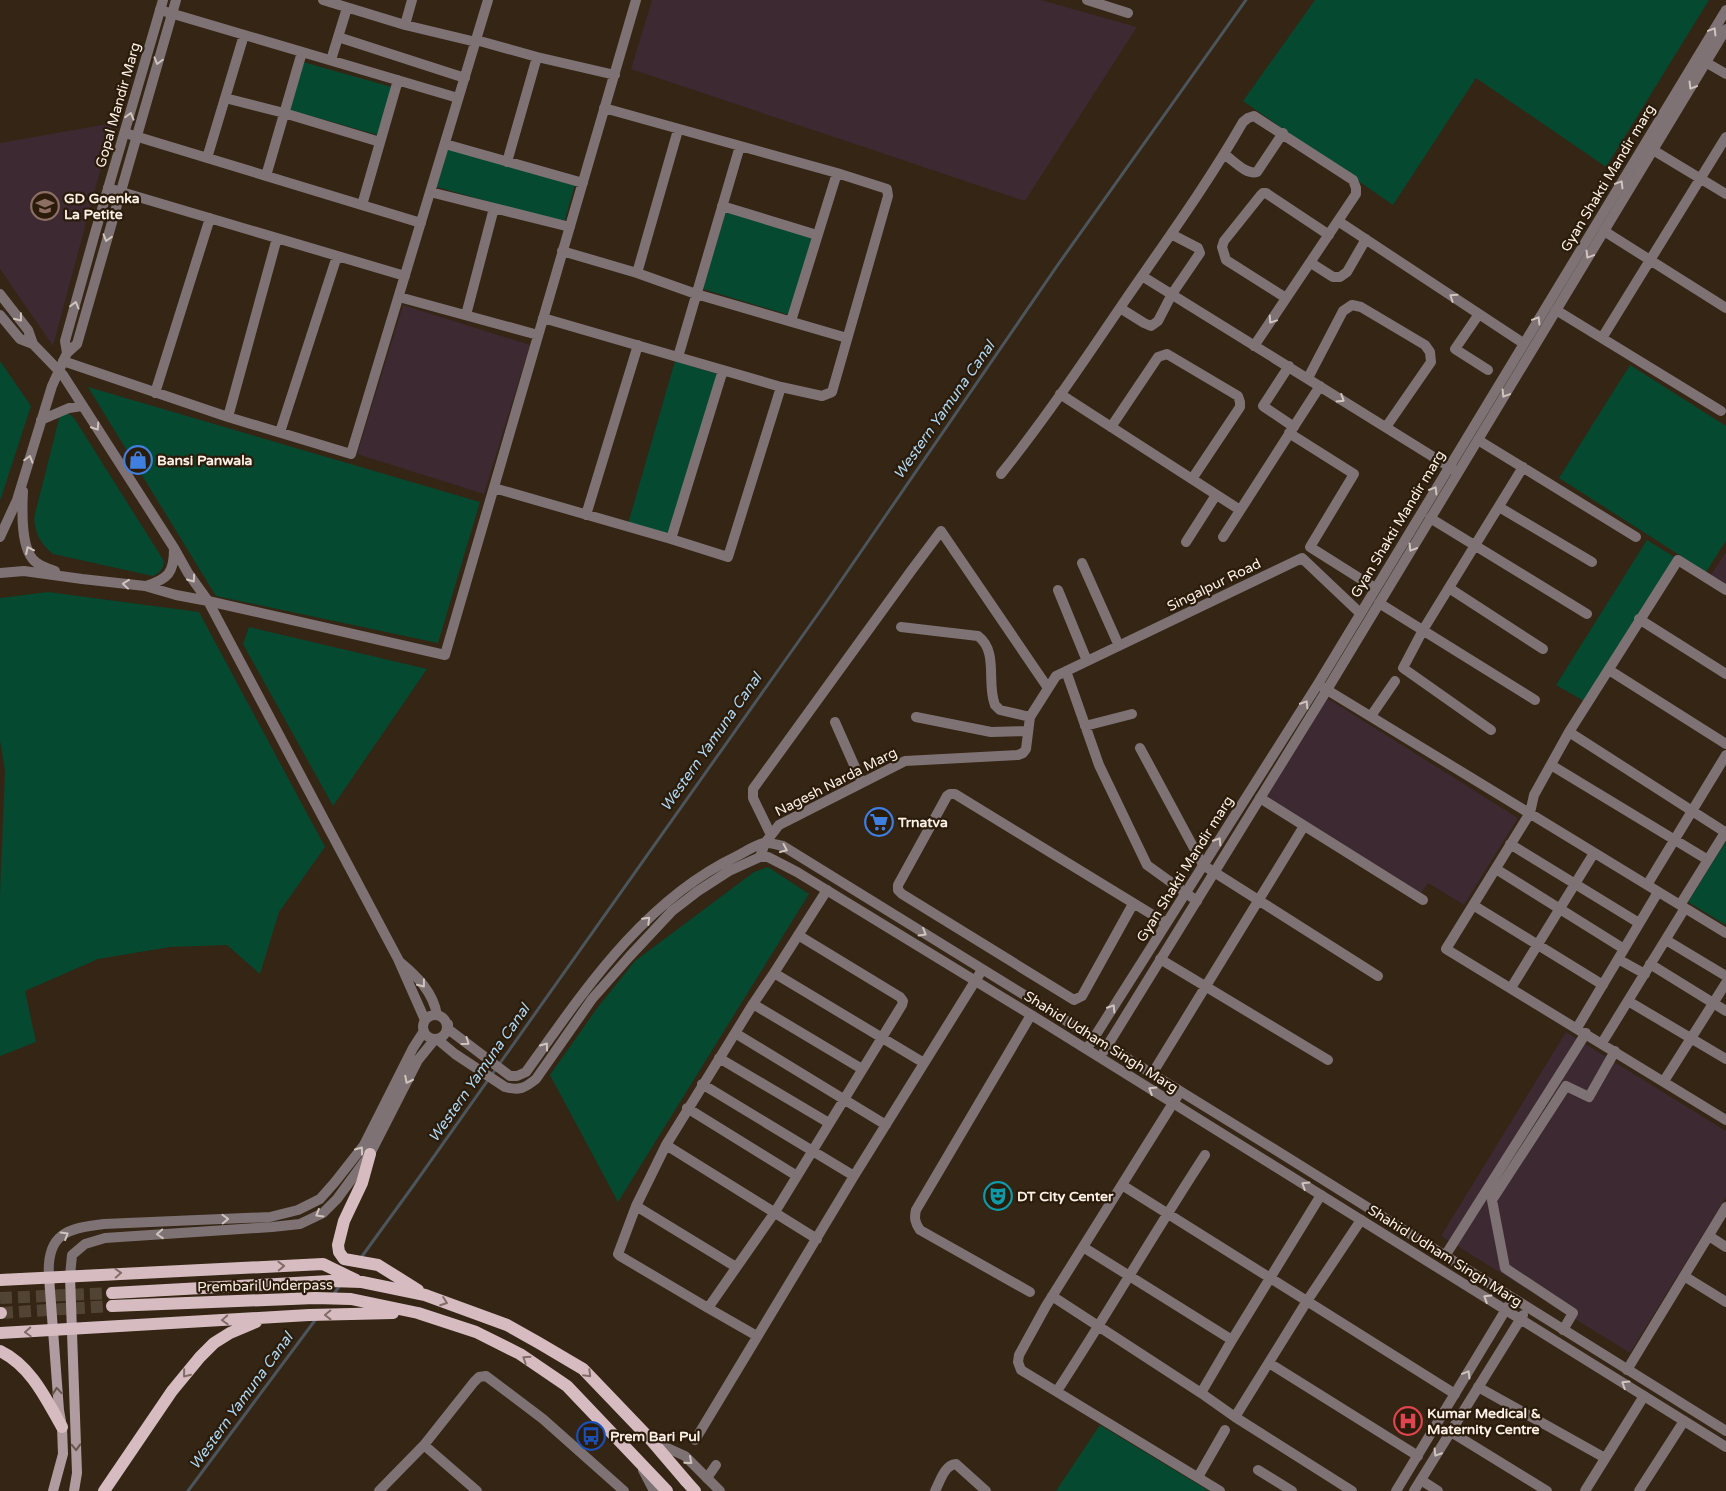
<svg xmlns="http://www.w3.org/2000/svg" width="1726" height="1491" font-family="'Varela Round',sans-serif">
<style>
.education{fill:#3c2931}
.green{fill:#064931}
.lines{fill:none;stroke-linecap:round;stroke-linejoin:round}
.stream{stroke:#4c555c;stroke-width:3}
.primary-tunnel{stroke:#524434;stroke-width:12;stroke-dasharray:12 6;stroke-linecap:butt}
.minor{stroke:#7e7274;stroke-width:10}
.tertiary{stroke:#7e7274;stroke-width:10}
.secondary{stroke:#b09ba0;stroke-width:10}
.primary{stroke:#d6bcc1;stroke-width:12}
.primary-bridge{stroke:#d6bcc1;stroke-width:12}
.oneway{stroke:#d0c5be}
.oneway2{stroke:#806c66}
.oneway3{stroke:#66554e}
.labels{text-anchor:middle;dominant-baseline:central;stroke-width:4.5;stroke-linejoin:round;paint-order:stroke}
.street-label{font-size:14px;fill:#fcf1e6;stroke:#2a1b0b}
.poi-label{font-size:14px;font-weight:bold;fill:#fcf1e6;stroke:#2a1b0b;text-anchor:start}
.water-label{font-size:15px;font-style:italic;fill:#aed7f3;stroke:#2a1b0b}
</style>
<rect width="100%" height="100%" fill="#342514"/>
<path class="education" d="M652 0H1041L1137 27 1025 201 631 69Z
M113 123 53 346 0 269V143Z
M403 305 530 345 484 494 357 454Z
M1726 552V585L1711 575Z
M1327 698 1518 818 1464 905 1428 883 1421 893 1266 796Z
M1566 1032 1726 1131V1197L1630 1353 1441 1236Z"/>
<path class="green" d="M1315 0H1709L1606 167 1476 78 1393 205 1243 101Z
M303 62 392 87 378 135 290 110Z
M448 149 575 185 564 223 437 187Z
M726 212 812 238 789 315 703 289Z
M0 361 31 406 0 501Z
M675 361 717 374 669 536 628 524Z
M1630 365 1726 426V541L1706 572 1559 478Z
M88 387 480 502 438 643 216 596Z
M67 412 74 418 164 561C163 569 161 572 153 576L53 554C40 543 36 535 34 518L60 415Z
M1647 540 1676 558 1591 705 1556 685Z
M48 592 199 612 325 847 279 912 260 974 227 945 170 947 98 959 25 991 36 1042 0 1056V896L5 771 0 740V598Z
M249 627 427 669 333 806 243 644Z
M1726 841V925L1688 902Z
M768 867 809 894 618 1202 550 1075 598 1007 635 961 754 872Z
M1100 1425 1209 1491H1056Z"/>
<g class="lines">
<path class="stream" d="M360 1259 413 1186 825 604 1057 266 1246 0
M333 1295 341 1284
M188 1491 316 1319"/>
<path class="primary-tunnel" d="M0 1298 112 1293
M1 1313 112 1306"/>
<path class="minor" d="M323 0 405 25 476 42
M1087 0 1128 13
M160 10 458 98
M405 25 412 0
M338 37 465 78
M476 40 537 57 615 75
M1700 59 1726 74
M331 60 347 8
M225 98 284 113 380 142
M125 133 421 223
M445 144 583 183
M1653 150 1726 194
M1224 154C1233 160 1246 175 1257 172L1283 133
M207 158 244 35
M507 162 537 57
M266 176 302 52
M108 188 405 276
M430 192 570 227
M362 205 398 80
M722 206 817 235
M1338 221 1523 343
M1604 231 1726 308
M562 251 637 273 696 294 847 338
M1311 263 1333 277H1340L1347 272 1366 239
M637 273 678 130
M1142 276 1456 471
M399 297 538 335
M1286 298 1226 260 1222 247 1224 241 1260 196 1263 193H1266L1329 235
M1120 308 1144 323 1151 326 1158 321 1172 294 1200 253 1198 248 1171 234
M1556 310 1721 411
M1479 314 1455 349 1488 370
M466 315 494 208
M543 318 781 387 822 396 832 392 888 196 887 189 837 173 604 108
M791 321 837 173
M1602 338 1726 137
M678 357 740 146
M63 361 228 417 351 454 488 0
M1289 366 1263 406 1294 427
M723 370 671 539 728 557 781 387
M1308 378 1343 311 1352 305 1361 307 1425 345 1430 352 1431 362 1386 427
M155 393 210 218
M1060 394 1240 510
M228 417 277 238
M1111 427 1158 357 1167 354 1238 396 1240 402V407L1192 479
M280 432 337 256
M1289 433 1354 474 1310 547 1375 588
M1478 440 1636 537
M1001 474C1046 418 1086 358 1126 299 1166 241 1208 183 1243 122L1248 118 1254 116 1353 180 1356 188V194L1254 346
M494 488 671 539
M1499 507 1592 562
M586 515 638 345
M1430 518 1587 614
M1223 537 1320 386
M1186 542 1216 495
M1082 563 1119 646
M1449 588 1543 649
M1058 590 1087 661
M1726 590 1678 560 1569 732 1534 795 1530 813 1446 949 1726 1120
M208 601 445 655 636 0
M1379 603 1535 700
M1639 619 1726 674
M901 627 978 636C999 652 986 683 995 705L1000 710 1030 717
M1609 670 1726 744
M1066 671 1099 765 1147 865 1197 901
M1319 685 1726 933
M1371 716 1395 681
M916 717 991 732 1028 731
M835 722 862 783
M1085 726 1132 714
M1491 730 1403 668 1423 630 1523 467
M1569 732 1725 832
M1140 748 1203 865 1378 976
M1551 765 1708 860
M1260 798 1423 900
M771 835 753 798V789L911 571 941 531 1048 688
M1510 844 1639 923
M760 857 765 843 779 825 905 761 1018 755 1023 753 1026 749 1030 717 1056 676 1302 558 1360 613
M1496 869 1624 949
M1647 885 1726 755
M1133 904 1082 996 1074 1000 902 894 898 890V885L947 796 950 794H955L1166 923
M1473 905 1603 985
M1680 905 1726 831
M798 935 900 997 903 1001 902 1005 775 1212 708 1308 620 1256 618 1254 636 1206 666 1145 753 1004 774 973 827 890
M1666 940 1726 976
M1160 959 1328 1060
M1618 959 1645 974
M1650 964 1726 1011
M774 973 924 1063
M1511 988 1594 853
M1628 1001 1726 1059
M753 1004 862 1069
M1577 1028 1658 892
M735 1033 886 1125
M1602 1043 1685 908
M719 1058 829 1123
M1152 1074 1304 826
M1664 1081 1726 983
M702 1084 854 1176
M1180 1092 1046 1306 1019 1355 1018 1362 1021 1370 1220 1491
M687 1108 797 1176
M666 1145 817 1239
M1122 1185 1455 1394
M636 1206 736 1267
M1709 1236 1726 1247
M1083 1247 1232 1340
M1445 1256 1586 1033
M1684 1276 1726 1302
M1030 1292 920 1230C915 1223 914 1218 916 1210L1031 1015
M1052 1296 1201 1393 1235 1417 1352 1491
M708 1308 757 1336
M1563 1330 1573 1313 1505 1268 1492 1200 1566 1086 1589 1097 1615 1051
M1269 1363 1418 1456
M1627 1370 1726 1207
M1478 1387 1605 1458
M1057 1391C1108 1313 1154 1233 1205 1155
M1201 1393 1232 1340 1321 1195
M1235 1417 1307 1301 1361 1220
M1451 1432 1547 1491
M695 1440 854 1176 982 970
M1258 1470 1292 1491
M1198 1477 1225 1430
M707 1478 716 1465
M1421 1480 1438 1491
M379 1491 424 1445
M477 1491 424 1445 474 1382 479 1377 486 1376 543 1419 624 1491
M935 1491C940 1482 944 1465 956 1464L986 1491
M1585 1491 1644 1396
M1639 1491 1684 1421"/>
<path class="tertiary" d="M0 294 28 330 33 344 63 375 174 548 188 573 208 601 398 959 425 1020
M0 315 20 339 33 344
M67 353 65 341 95 233 163 0
M41 420 69 408 82 406
M23 491C22 510 20 552 37 563 42 567 49 569 55 571
M0 537 17 500 52 386 67 353 77 344 176 0
M0 573 24 571 82 579 145 586 176 595 208 601
M146 586C168 579 174 573 174 549
M400 962C417 976 433 992 437 1015
M423 1027a12 12 0 1 1 24 0a12 12 0 1 1-24 0Z
M448 1024V1029L510 1076H517L526 1072C584 991 644 900 737 856 745 852 755 845 764 843 769 842 777 845 783 846L1274 1149 1726 1431
M437 1039 455 1054 505 1087C519 1091 525 1088 536 1079L592 999 629 957 672 911 698 891 729 871 760 857H768L797 872 1046 1024 1726 1447
M1090 1044 1318 684 1726 10
M1104 1051 1325 693 1726 29
M70 1276 72 1255 85 1244 105 1238 272 1227 300 1224 323 1213 337 1199 370 1154 418 1060 435 1039
M49 1277C46 1234 67 1228 104 1224L270 1217 298 1210 320 1199 335 1182 364 1145 413 1048 424 1031
M654 1442 685 1456 720 1491
M643 1470 654 1491
M1396 1491 1508 1306
M1414 1491 1523 1315"/>
<path class="secondary" d="M70 1276 77 1473 74 1491
M49 1277 59 1410 62 1427 63 1454 53 1491"/>
<path class="primary" d="M370 1154 362 1183 344 1221 338 1245 339 1252 344 1259 378 1265 418 1290
M0 1280 323 1264 356 1280
M112 1293 330 1281 362 1282 425 1295 507 1325 539 1343 583 1369 651 1440 686 1481
M112 1306 315 1298 351 1299 418 1313 476 1332 520 1354 567 1386 667 1491
M0 1313H1
M0 1333 309 1315 393 1313
M0 1351C31 1366 46 1399 62 1427
M104 1491 172 1391 200 1357 214 1343 230 1333 256 1322"/>
<path class="primary-bridge" d="M686 1481 695 1491"/>
</g>
<defs><path id="oneway-chevron" d="M-2-3.5L2.5 0L-2 3.5" fill="none" stroke-width="1.6" stroke-linecap="round" stroke-linejoin="round" transform="scale(1.25)"/></defs>
<g class="oneway">
<use href="#oneway-chevron" transform="translate(1713 31) rotate(-59)"/>
<use href="#oneway-chevron" transform="translate(158 61) rotate(106)"/>
<use href="#oneway-chevron" transform="translate(1692 86) rotate(121)"/>
<use href="#oneway-chevron" transform="translate(130 116) rotate(-74)"/>
<use href="#oneway-chevron" transform="translate(1620 184) rotate(-59)"/>
<use href="#oneway-chevron" transform="translate(107 238) rotate(106)"/>
<use href="#oneway-chevron" transform="translate(1589 255) rotate(121)"/>
<use href="#oneway-chevron" transform="translate(1453 297) rotate(-146)"/>
<use href="#oneway-chevron" transform="translate(75 305) rotate(-75)"/>
<use href="#oneway-chevron" transform="translate(19 318) rotate(52)"/>
<use href="#oneway-chevron" transform="translate(1272 320) rotate(124)"/>
<use href="#oneway-chevron" transform="translate(1537 320) rotate(-59)"/>
<use href="#oneway-chevron" transform="translate(1505 394) rotate(121)"/>
<use href="#oneway-chevron" transform="translate(1341 399) rotate(32)"/>
<use href="#oneway-chevron" transform="translate(96 427) rotate(57)"/>
<use href="#oneway-chevron" transform="translate(29 459) rotate(-74)"/>
<use href="#oneway-chevron" transform="translate(1434 490) rotate(-59)"/>
<use href="#oneway-chevron" transform="translate(1412 548) rotate(121)"/>
<use href="#oneway-chevron" transform="translate(29 550) rotate(-116)"/>
<use href="#oneway-chevron" transform="translate(192 579) rotate(55)"/>
<use href="#oneway-chevron" transform="translate(126 584) rotate(-174)"/>
<use href="#oneway-chevron" transform="translate(1305 704) rotate(-58)"/>
<use href="#oneway-chevron" transform="translate(1218 841) rotate(-58)"/>
<use href="#oneway-chevron" transform="translate(784 849) rotate(25)"/>
<use href="#oneway-chevron" transform="translate(647 920) rotate(-45)"/>
<use href="#oneway-chevron" transform="translate(923 933) rotate(31)"/>
<use href="#oneway-chevron" transform="translate(422 984) rotate(52)"/>
<use href="#oneway-chevron" transform="translate(1112 1008) rotate(-58)"/>
<use href="#oneway-chevron" transform="translate(466 1042) rotate(36)"/>
<use href="#oneway-chevron" transform="translate(545 1046) rotate(-54)"/>
<use href="#oneway-chevron" transform="translate(408 1080) rotate(117)"/>
<use href="#oneway-chevron" transform="translate(1152 1090) rotate(-148)"/>
<use href="#oneway-chevron" transform="translate(360 1150) rotate(-54)"/>
<use href="#oneway-chevron" transform="translate(1305 1185) rotate(-148)"/>
<use href="#oneway-chevron" transform="translate(319 1214) rotate(149)"/>
<use href="#oneway-chevron" transform="translate(225 1219) rotate(-2)"/>
<use href="#oneway-chevron" transform="translate(160 1234) rotate(176)"/>
<use href="#oneway-chevron" transform="translate(65 1235) rotate(-31)"/>
<use href="#oneway-chevron" transform="translate(1487 1298) rotate(-148)"/>
<use href="#oneway-chevron" transform="translate(1467 1374) rotate(-59)"/>
<use href="#oneway-chevron" transform="translate(1625 1384) rotate(-148)"/>
<use href="#oneway-chevron" transform="translate(1437 1453) rotate(122)"/>
<use href="#oneway-chevron" transform="translate(689 1461) rotate(41)"/>
</g>
<g class="oneway2">
<use href="#oneway-chevron" transform="translate(281 1266) rotate(-2)"/>
<use href="#oneway-chevron" transform="translate(118 1273) rotate(-3)"/>
<use href="#oneway-chevron" transform="translate(444 1302) rotate(20)"/>
<use href="#oneway-chevron" transform="translate(328 1315) rotate(179)"/>
<use href="#oneway-chevron" transform="translate(225 1320) rotate(177)"/>
<use href="#oneway-chevron" transform="translate(28 1332) rotate(177)"/>
<use href="#oneway-chevron" transform="translate(526 1359) rotate(-147)"/>
<use href="#oneway-chevron" transform="translate(186 1374) rotate(129)"/>
<use href="#oneway-chevron" transform="translate(588 1374) rotate(45)"/>
</g>
<g class="oneway3">
<use href="#oneway-chevron" transform="translate(57 1391) rotate(-95)"/>
<use href="#oneway-chevron" transform="translate(76 1447) rotate(88)"/>
</g>
<defs>
<symbol id="school-ring" viewBox="-11 -11 22 22"><circle r="9.5" fill="#2a1b0b" stroke="#8d6e63" stroke-width="1.5"/><path d="M0-5L7-2L0 1L-7-2ZM-4 1L0 2.5L4 1V4Q0 6-4 4Z" fill="#8d6e63"/></symbol>
<symbol id="shop-ring" viewBox="-11 -11 22 22"><circle r="9.5" fill="#2a1b0b" stroke="#3f7fe0" stroke-width="1.5"/><path d="M-5-2.5h2.3a2.7 3.5 0 0 1 5.4 0H5L5.5 6h-11ZM-1.5-2.5h3a1.5 2.3 0 0 0-3 0Z" fill="#3f7fe0"/></symbol>
<symbol id="supermarket-ring" viewBox="-11 -11 22 22"><circle r="9.5" fill="#2a1b0b" stroke="#3f7fe0" stroke-width="1.5"/><path d="M-6-5.5h2.5l.6 2H6L4.5 2H-2.5L-4.4-4H-6ZM-1.5 3.2a1.3 1.3 0 1 0 .1 0ZM3 3.2a1.3 1.3 0 1 0 .1 0Z" fill="#3f7fe0"/></symbol>
<symbol id="theatre-ring" viewBox="-11 -11 22 22"><circle r="9.5" fill="#2a1b0b" stroke="#0f9aa8" stroke-width="1.5"/><path d="M-5-5.5Q0-4 5-5.5V0Q5 5 0 6Q-5 5-5 0ZM-3.3-2.5H-1v1.5H-3.3ZM1-2.5H3.3v1.5H1ZM-2.8 1Q0 5.5 2.8 1Z" fill="#0f9aa8"/></symbol>
<symbol id="hospital-ring" viewBox="-11 -11 22 22"><circle r="9.5" fill="#2a1b0b" stroke="#e0444e" stroke-width="1.5"/><path d="M-5-5h3v3.5h4V-5h3V5h-3V1.5h-4V5h-3Z" fill="#e0444e"/></symbol>
<symbol id="bus-ring" viewBox="-11 -11 22 22"><circle r="9.5" fill="#2a1b0b" stroke="#1a4fb4" stroke-width="1.5"/><path d="M-5-6H5V4H4V6H2V4H-2V6H-4V4H-5ZM-3.5-4V0h7V-4ZM-3.5 1.2v1.5H-2V1.2ZM2 1.2v1.5H3.5V1.2Z" fill="#1a4fb4"/></symbol>
</defs>
<g fill-rule="evenodd">
<use href="#school-ring" x="29" y="190" width="32" height="32"/>
<use href="#shop-ring" x="122" y="444" width="32" height="32"/>
<use href="#supermarket-ring" x="863" y="806" width="32" height="32"/>
<use href="#theatre-ring" x="982" y="1180" width="32" height="32"/>
<use href="#hospital-ring" x="1392" y="1405" width="32" height="32"/>
<use href="#bus-ring" x="575" y="1420" width="32" height="32"/>
</g>
<g class="labels">
<g class="street-label">
<text transform="translate(118 105) rotate(-74)">Gopal Mandir Marg</text>
<text transform="translate(1608 178) rotate(-59)">Gyan Shakti Mandir marg</text>
<text transform="translate(1398 524) rotate(-59)">Gyan Shakti Mandir marg</text>
<text transform="translate(1214 585) rotate(-26)">Singalpur Road</text>
<text transform="translate(836 782) rotate(-27)">Nagesh Narda Marg</text>
<text transform="translate(1185 869) rotate(-58)">Gyan Shakti Mandir marg</text>
<text transform="translate(1101 1042) rotate(32)">Shahid Udham Singh Marg</text>
<text transform="translate(1445 1256) rotate(32)">Shahid Udham Singh Marg</text>
<text transform="translate(265 1286) rotate(-1)">Prembari Underpass</text>
</g>
<g class="poi-label">
<text x="64" y="198">GD Goenka<tspan x="64" dy="16">La Petite</tspan></text>
<text x="157" y="460">Bansi Panwala</text>
<text x="898" y="822">Trnatva</text>
<text x="1017" y="1196">DT City Center</text>
<text x="1427" y="1413">Kumar Medical &amp;<tspan x="1427" dy="16">Maternity Centre</tspan></text>
<text x="610" y="1436">Prem Bari Pul</text>
</g>
<g class="water-label">
<text transform="translate(944 410) rotate(-55)">Western Yamuna Canal</text>
<text transform="translate(711 742) rotate(-55)">Western Yamuna Canal</text>
<text transform="translate(479 1073) rotate(-55)">Western Yamuna Canal</text>
<text transform="translate(241 1401) rotate(-54)">Western Yamuna Canal</text>
</g>
</g>
</svg>
